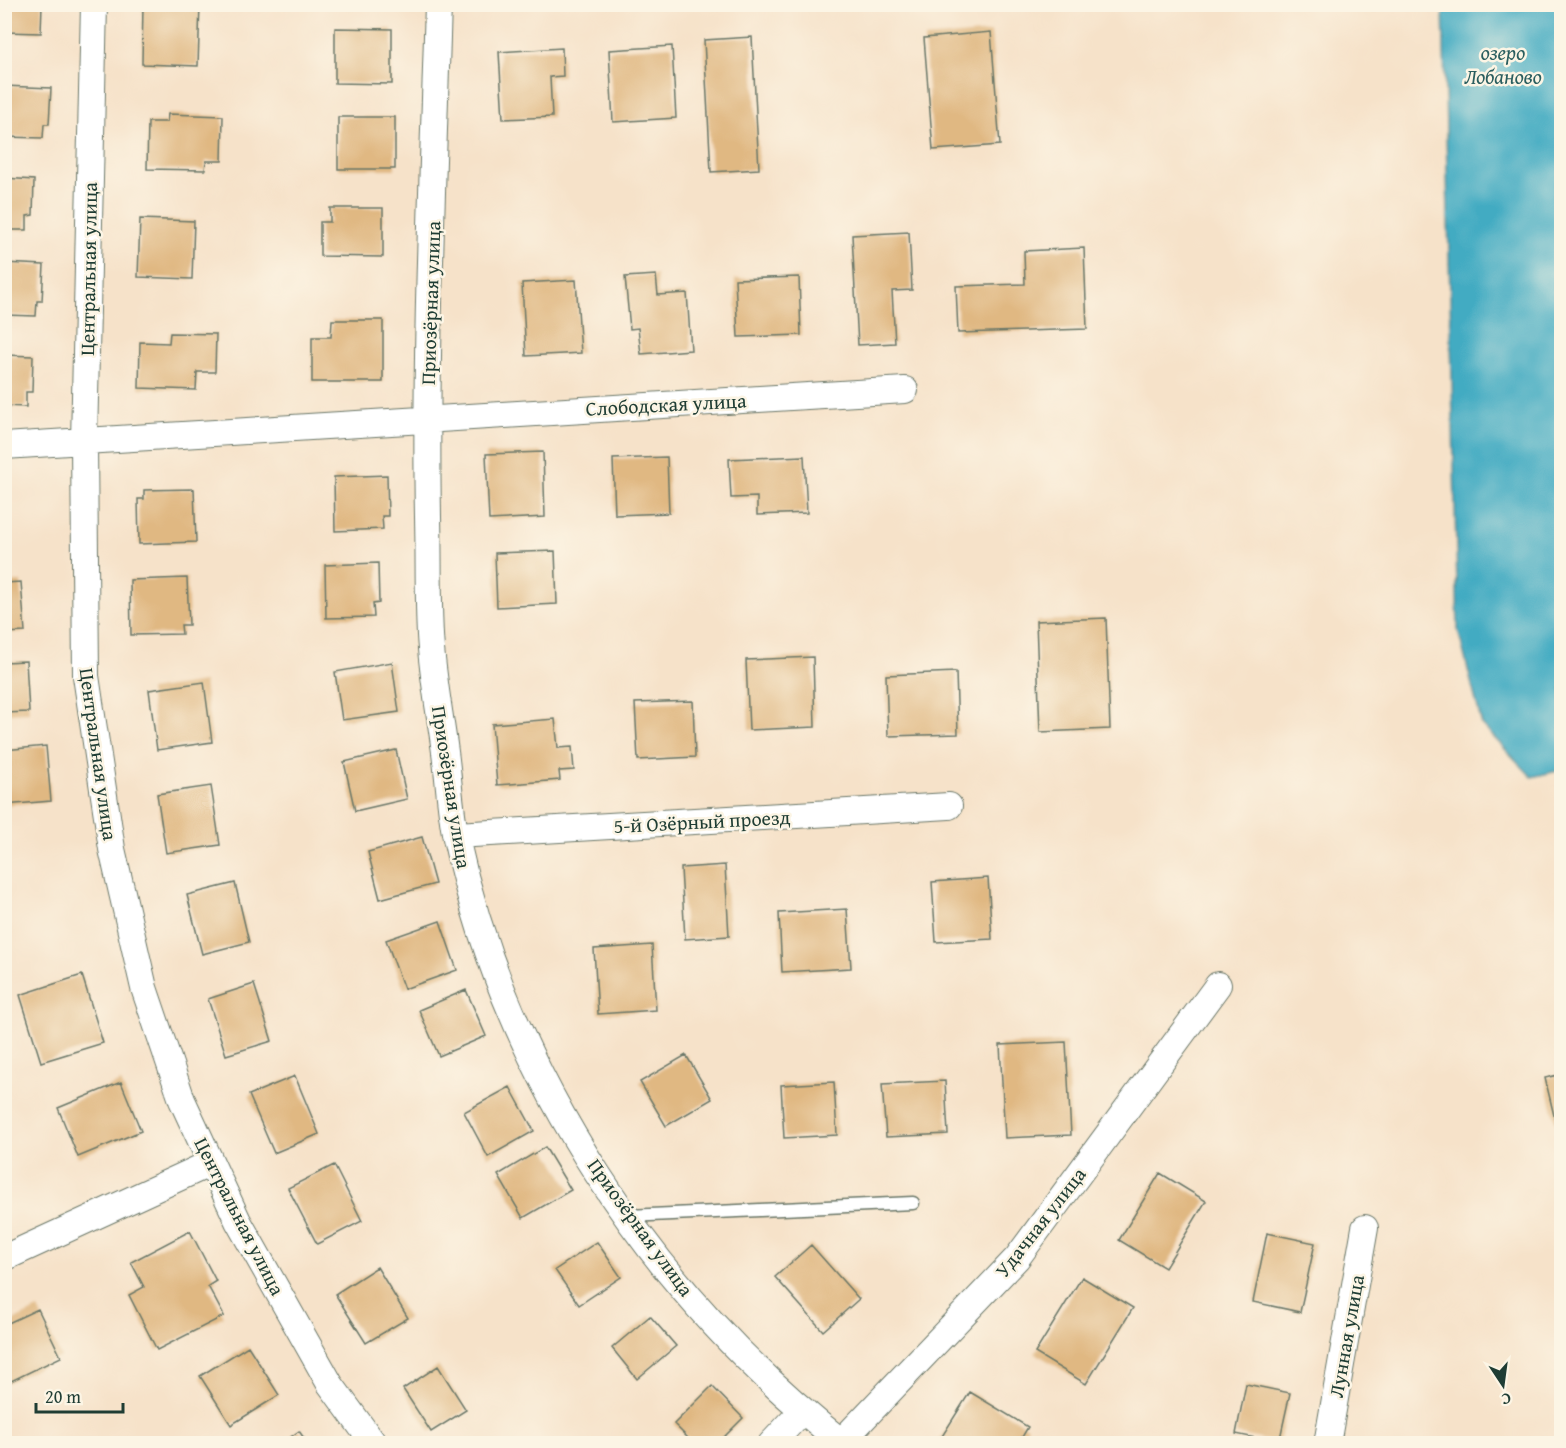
<svg xmlns="http://www.w3.org/2000/svg" width="1566" height="1448" font-family="'Gentium Book Plus',serif">
<style>
.water{fill:#42abc2;stroke:#30747b;stroke-width:1.5}
.building{fill:#e0b882}
.lines{fill:none;stroke-linecap:round;stroke-linejoin:round}
.lane-casing{stroke:#6a7768;stroke-width:15}
.street-casing{stroke:#6a7768;stroke-width:28}
.lane{stroke:#fff;stroke-width:12}
.street{stroke:#fff;stroke-width:26}
.labels{text-anchor:middle;dominant-baseline:central;stroke-width:5;stroke-linejoin:round;paint-order:stroke}
.street-label{font-size:20px;fill:#1f3d34;stroke:#fcf5e5}
.water-label{font-size:21px;font-style:italic;fill:#2a5e5f;stroke:#fcf5e5}
</style>
<rect width="100%" height="100%" fill="#fcf5e5"/>
<filter id="ink" filterUnits="userSpaceOnUse"><feTurbulence type="fractalNoise" baseFrequency=".0167" numOctaves="2"/><feDisplacementMap in="SourceGraphic" scale="12" xChannelSelector="R" yChannelSelector="G"/><feConvolveMatrix kernelMatrix="1 2 1 2 8 2 1 2 1" color-interpolation-filters="sRGB"/></filter>
<filter id="wash" filterUnits="userSpaceOnUse"><feTurbulence type="fractalNoise" baseFrequency=".008" numOctaves="4" result="noise"/><feDisplacementMap in="SourceGraphic" scale="24" xChannelSelector="R" yChannelSelector="G"/><feGaussianBlur stdDeviation="1.35" result="paint"/><feColorMatrix in="noise" values="0 0 0 0 0 0 0 0 0 0 0 0 0 0 0 0 0 1.4 0 .05"/><feComposite in="paint" operator="in"/></filter>
<g filter="url(#wash)">
<rect width="100%" height="100%" fill="#f6e2c9"/>
<path class="water" d="M1443 5H1561L1562 770 1532 777 1482 725 1458 630Z"/>
<g id="blocks">
<path class="building" d="M4 4H42L41 33 4 32Z
M143 4H200L198 66 142 64Z
M335 28 392 29V84L335 83Z
M991 32 1000 145 933 150 924 38Z
M752 37 759 169 711 172 704 40Z
M672 46 676 118 613 122 609 50Z
M562 48 563 76 550 77 552 117 503 119 499 52Z
M4 86 51 88 49 124H44L43 138 4 137Z
M168 114 223 116 222 161H206L205 170 147 169 148 122H167Z
M338 117H395V169H338Z
M4 178 34 180 33 215 27 216V230H4Z
M330 208H383V257L320 256V222H330Z
M140 219 194 221 192 279 138 277Z
M909 232 912 290 892 291 895 343 858 345 852 235Z
M1084 248 1087 329 958 333 956 286 1025 284 1024 251Z
M4 263 44 265 42 301H37L36 316 4 315Z
M656 275 658 295 687 293 691 350 641 354 638 328 630 329 625 277Z
M799 277 801 335 738 337 735 279Z
M576 280 581 353 526 356 522 283Z
M332 320H383V382H312V337H331Z
M170 333 216 334 215 372H197L196 390 139 388 140 342 169 343Z
M4 355 33 356 32 392H26V407L4 406Z
M543 452 545 517 489 520 486 454Z
M804 456 807 513 757 515V497L731 498 729 459Z
M667 457 669 513 615 515 613 459Z
M387 475 388 516H382L383 529 335 531 334 477Z
M194 489 196 542 139 544 138 499H144V490Z
M555 551 557 604 497 607 495 553Z
M378 563 379 603 373 604 374 617 326 618 325 565Z
M187 578 189 625H181L182 634 131 635 130 580Z
M21 582 25 632 4 633V583Z
M1106 618 1110 729 1040 732 1036 621Z
M813 657 815 727 749 730 746 660Z
M26 661 29 712 4 713V662Z
M392 662 399 712 342 720 335 672Z
M956 672 958 734 888 736 886 675Z
M204 682 212 742 157 750 149 690Z
M693 701 695 757 638 760 635 703Z
M555 719 558 748 572 747 574 770 559 771 560 780 497 785 492 724Z
M46 746 51 801 4 805V750Z
M396 750 407 799 355 811 344 762Z
M211 786 220 845 166 853 157 794Z
M422 837 435 884 380 899 368 852Z
M725 865 729 936 685 939 681 868Z
M988 878 992 939 936 942 932 882Z
M235 883 249 942 202 954 187 895Z
M847 909 851 968 782 972 779 913Z
M440 921 457 970 404 989 386 940Z
M652 945 656 1010 598 1014 594 949Z
M82 975 103 1043 41 1062 20 995Z
M254 984 272 1041 226 1055 208 999Z
M466 990 486 1036 439 1056 419 1010Z
M1066 1042 1071 1135 1005 1138 1000 1045Z
M686 1055 712 1099 666 1126 640 1082Z
M1562 1074V1145H1561L1545 1078Z
M295 1076 319 1134 274 1153 249 1095Z
M945 1081 948 1134 886 1137 882 1084Z
M121 1082 141 1131 78 1157 58 1108Z
M834 1082 837 1135 784 1138 781 1085Z
M510 1087 534 1131 488 1157 464 1112Z
M545 1147 571 1190 523 1218 498 1175Z
M334 1165 362 1221 317 1244 288 1188Z
M1160 1173 1206 1201 1165 1268 1119 1240Z
M190 1231 216 1281 208 1286 224 1316 157 1350 129 1295 144 1287 131 1262Z
M1267 1233 1315 1243 1300 1312 1253 1302Z
M597 1242 621 1277 579 1305 555 1270Z
M811 1245 859 1299 823 1331 775 1277Z
M377 1267 408 1318 366 1343 335 1294Z
M1082 1277 1133 1308 1086 1384 1035 1353Z
M38 1309 61 1357 7 1383 4 1377V1325Z
M650 1316 676 1346 637 1379 612 1348Z
M248 1346 279 1395 231 1425 200 1376Z
M438 1366 466 1410 431 1432 403 1389Z
M1246 1384 1290 1393 1279 1443 1236 1434Z
M712 1386 743 1418 717 1444H694L674 1424Z
M970 1392 1028 1427 1018 1444 939 1441Z
M299 1431 308 1444H281Z"/>
</g>
</g>
<g filter="url(#ink)">
<use href="#blocks" fill-opacity="0" stroke="#6a7768" stroke-width="1.5"/>
<g class="lines">
<defs>
<path id="lane" d="M628 1216 913 1203"/>
<path id="street" d="M94 4 84 441 86 676 112 849 144 988 182 1100 238 1221 330 1384 374 1444
M438 4C433 175 425 346 428 517 429 556 428 596 430 635 432 674 440 713 445 752 449 781 450 810 456 838 507 1075 653 1295 844 1444
M4 446 905 390
M456 835 949 806
M4 1258 211 1163
M841 1442 1017 1258 1218 985
M771 1444 802 1411
M1327 1444 1365 1228"/>
</defs>
<use href="#lane" class="lane-casing"/>
<use href="#street" class="street-casing"/>
<use href="#lane" class="lane"/>
<use href="#street" class="street"/>
</g>
</g>
<g class="labels">
<g class="street-label">
<text transform="translate(88 269) rotate(-89)">Центральная улица</text>
<text transform="translate(430 303) rotate(-88)">Приозёрная улица</text>
<text transform="translate(666 404) rotate(-3)">Слободская улица</text>
<text transform="translate(99 754) rotate(82)">Центральная улица</text>
<text transform="translate(452 787) rotate(81)">Приозёрная улица</text>
<text transform="translate(702 821) rotate(-3)">5-й Озёрный проезд</text>
<text transform="translate(240 1216) rotate(63)">Центральная улица</text>
<text transform="translate(1040 1222) rotate(-52)">Удачная улица</text>
<text transform="translate(641 1227) rotate(54)">Приозёрная улица</text>
<text transform="translate(1346 1336) rotate(-80)">Лунная улица</text>
</g>
<g class="water-label">
<text x="1503" y="52">озеро<tspan x="1503" dy="24">Лобаново</tspan></text>
</g>
</g>
<rect width="1566" height="1448" fill="none" stroke="#fcf5e5" stroke-width="24"/>
<g transform="translate(1503 1385) rotate(167)" stroke="#fcf5e5" stroke-width="4.5" paint-order="stroke">
<path d="M0-4.5L10 22L0 15L-10 22Z" fill="#1f3d34"/>
<text y="-9" font-size="16" font-weight="bold" text-anchor="middle" fill="#1f3d34">С</text>
</g>
<path d="M36 1403v9h87v-9" fill="none" stroke="#1f3d34" stroke-width="3"/>
<text x="45" y="1403" font-size="18" fill="#1f3d34" stroke="#fcf5e5" stroke-width="4.5" paint-order="stroke">20 m</text>
</svg>
